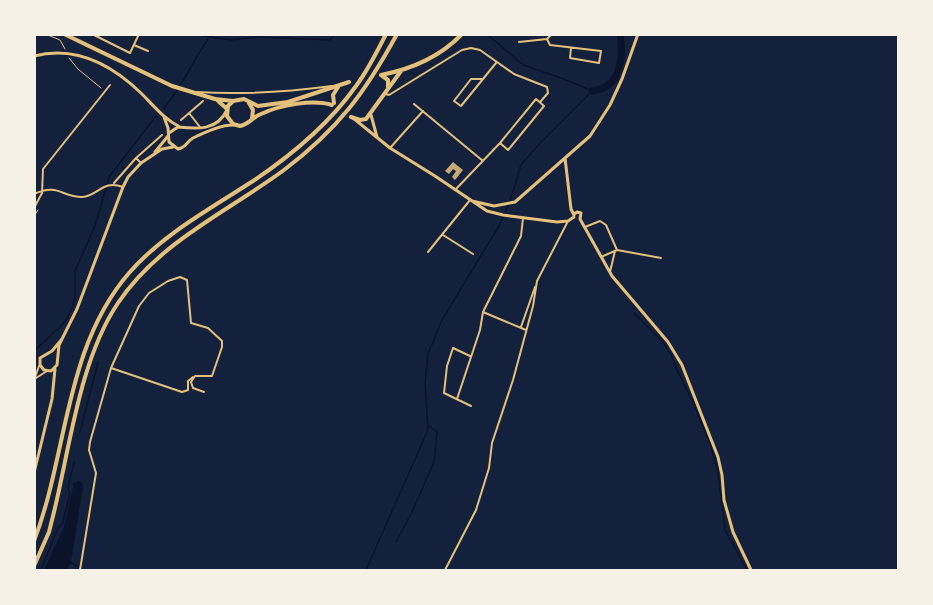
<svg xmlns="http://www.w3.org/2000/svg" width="933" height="605" font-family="'Golos Text',sans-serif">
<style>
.water{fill:#0b132b}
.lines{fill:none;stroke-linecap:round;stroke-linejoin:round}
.stream{stroke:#0b132b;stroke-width:1.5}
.river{stroke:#0b132b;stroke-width:7}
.building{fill:#c6a872}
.path{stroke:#e5c07b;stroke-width:1}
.minor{stroke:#e5c07b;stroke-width:2}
.tertiary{stroke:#e5c07b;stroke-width:3}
.secondary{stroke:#e5c07b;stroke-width:3}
.primary{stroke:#e5c07b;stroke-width:4}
.motorway{stroke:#e5c07b;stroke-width:4}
</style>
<rect width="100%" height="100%" fill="#14213d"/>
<path class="water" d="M81 481 83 486 72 557 68 570H44L64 527 74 482Z"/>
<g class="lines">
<path class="stream" d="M192 34 230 40 259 37 329 40 336 34
M163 109C182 88 192 62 208 39
M634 313 662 341 671 354 677 370 693 402 710 444 718 472 725 530 747 570
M34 351 60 327 67 319 72 308 75 296V271L95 226 109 177 156 116
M80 432 98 362
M396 542 412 512 434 462 437 432 428 425
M70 562 77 566
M41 570 57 530 63 522 70 493 68 488 74 462
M366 570 428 430 425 383 428 354 442 320 500 224 510 201 521 165 540 143 592 91 564 79 523 65 487 34"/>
<path class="river" d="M592 91C621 88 624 57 620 34"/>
</g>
<path class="building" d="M453 162 463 170 455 180 452 177 456 171 453 169 449 174 445 171Z"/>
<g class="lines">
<path class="path" d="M45 34 60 40 65 49
M69 58 78 69 101 88
M34 216 38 210"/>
<path class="minor" d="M92 34 130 53 139 34
M547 39 550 45 601 51 599 63 570 58 571 48
M519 42 547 39 552 34
M134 45 148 51
M483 79H471L454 101 461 106 496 63
M197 92C243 95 287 92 332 86
M386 94 389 95 462 50 471 48 480 50 514 74 547 87 548 93 540 102
M536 99 544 106 508 150 500 143Z
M414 104 483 161
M189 113 200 127
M181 120 203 101
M390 148 423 111
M141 163 136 158 162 135
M114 183 136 158
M455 190 500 143
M34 194C59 183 61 197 82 197 99 196 102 179 123 187
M34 208 42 193 43 169 110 85
M585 227 600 221 606 225 617 250 601 257
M443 235 473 254
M617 250 661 258
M428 252 470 200
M610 272 615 251
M483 312 526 330
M521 327 535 287
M470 356 453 348 447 366 444 393 471 406
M111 368 182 392 188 390V381L193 377
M36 378 47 371
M34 380 39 366
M457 399 480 330 483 312 521 236 523 218
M80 570 96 473 89 450 90 442 111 368 139 306 149 293 168 281 180 277 187 280 191 323 208 328 222 341V347L212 376H195L191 382 193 388 204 392
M445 570 476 510 489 468 492 443 513 380 533 306 537 281 568 221"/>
<path class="tertiary" d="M371 115 377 137
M353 118 390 148 435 176 487 211 503 215 557 222 568 221 574 217
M155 152 168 136
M565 158 571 209 574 215
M472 201 494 206 515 202 590 136 610 105 622 79 638 34
M574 214 577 212 581 213 580 219 612 276 668 342 682 365 718 457 722 475 724 500 733 532 751 570
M62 339 52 351 40 358V365L44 370 51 371 57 365 59 345 77 309 123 187 128 177 141 163 162 149 173 147
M34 473 52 399 55 369"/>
<path class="secondary" d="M34 56C76 45 112 65 141 93 153 105 164 119 180 127
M164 117 168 128 169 142 178 149C187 147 186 142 193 138 205 132 222 124 235 125
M169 133 178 127C197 129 217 131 227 110"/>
<path class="primary" d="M64 34 172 86 215 99 233 101 244 99 258 106 288 102 349 82
M381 75C412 69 440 57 462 34
M381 75 388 80V88
M216 99 227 109
M233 101 228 106 227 116 233 124 240 126C249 124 253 117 261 114 280 105 313 99 332 105
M249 103 253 110 252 118
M334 103 333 95 338 87
M351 117 360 120 366 119 401 71"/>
<path class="motorway" d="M34 541C68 453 64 348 129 273 163 234 210 209 253 181 292 155 329 124 356 86 368 70 377 52 386 34
M34 566 49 532 54 512C70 446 80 359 118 303 159 242 227 212 284 170 338 129 365 93 397 34"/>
</g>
<rect width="933" height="605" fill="none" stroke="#f6f1e7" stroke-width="72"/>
</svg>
